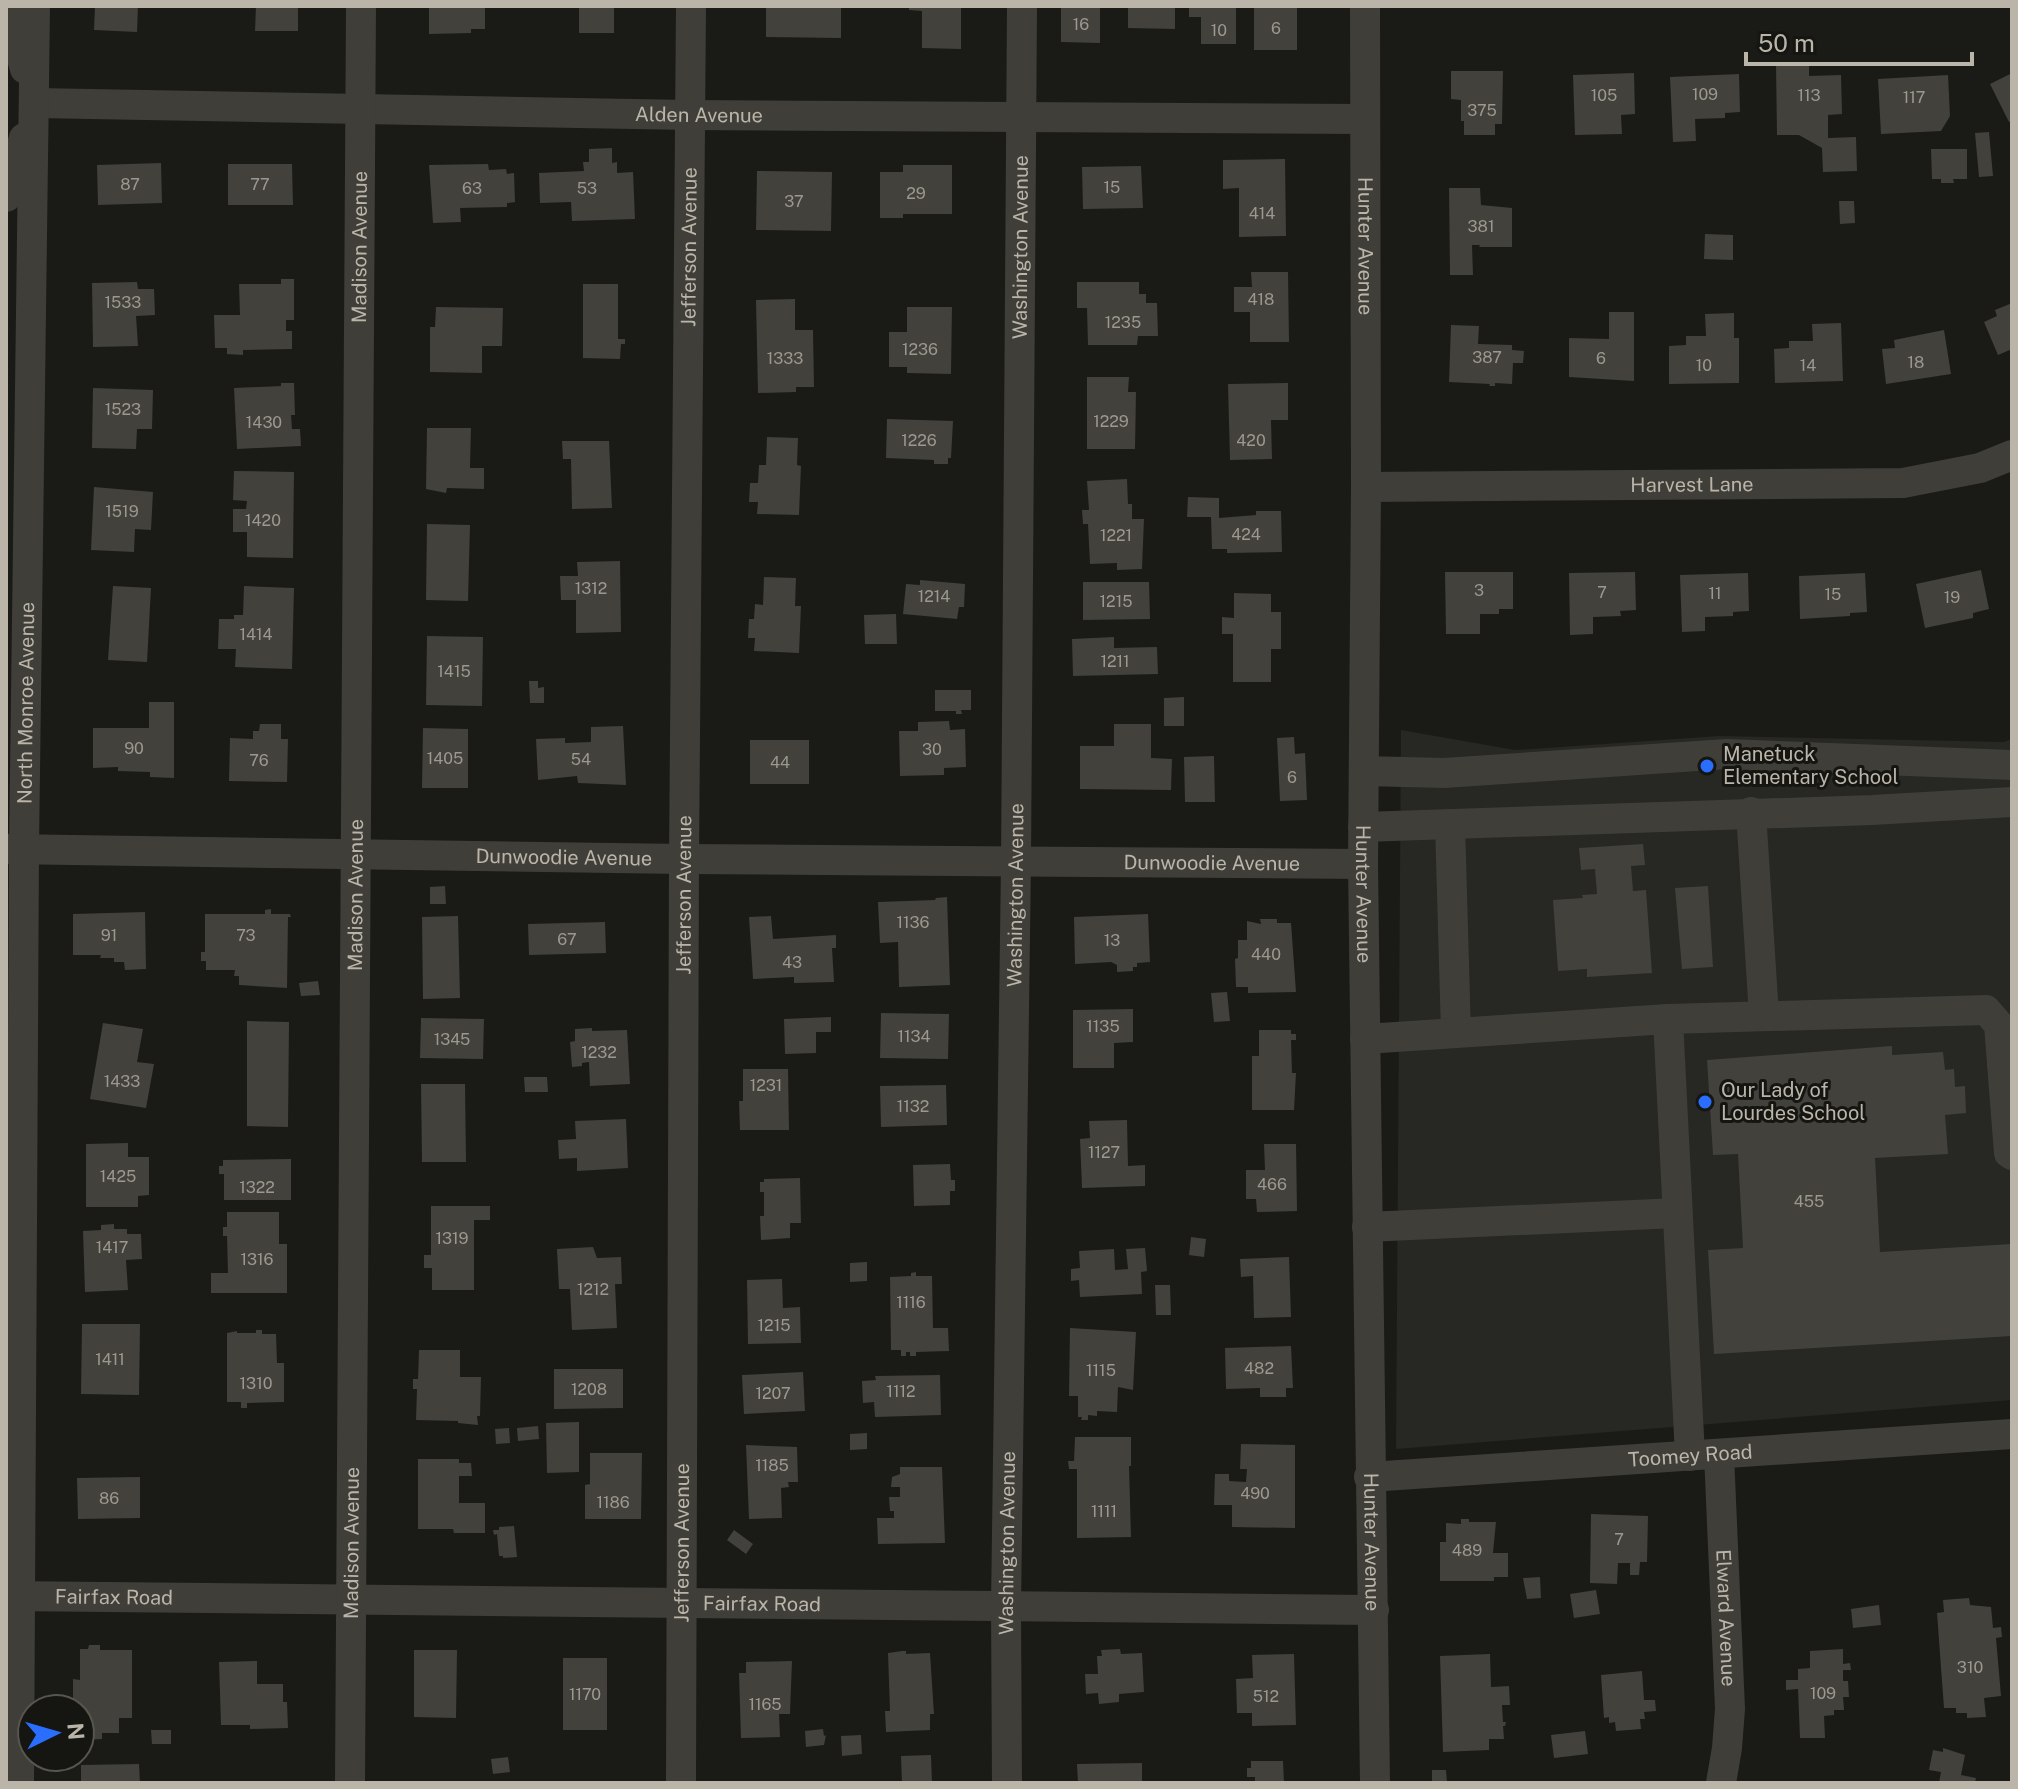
<svg xmlns="http://www.w3.org/2000/svg" width="2018" height="1789" font-family="'Public Sans',sans-serif">
<style>
.built{fill:#272723}
.building{fill:#42413c}
.lines{fill:none;stroke-linecap:round;stroke-linejoin:round}
.minor{stroke:#3f3e38;stroke-width:30}
.poi-dot{fill:#2a6eff;stroke:#151512;stroke-width:3}
.labels{text-anchor:middle;dominant-baseline:central;stroke-width:6;stroke-linejoin:round;paint-order:stroke}
.number-label{font-size:16px;fill:#9d988e}
.street-label{font-size:20px;fill:#bbb5a9;stroke:#151512}
.poi-label{font-size:20px;fill:#bbb5a9;stroke:#151512;text-anchor:start}
</style>
<rect width="100%" height="100%" fill="#1a1a17"/>
<path class="built" d="M1401 730 1515 750 1719 736 2004 742 2012 739V1400L1396 1449Z"/>
<path class="building" d="M95 6H138L137 32 94 30Z
M256 6H298V31H255Z
M429 6H485V29H471V33L429 34Z
M579 6H614V33H579Z
M766 6H841V38L766 37Z
M909 6H961V49L922 48V11L909 10Z
M1061 6H1100V43L1061 42Z
M1128 6H1175V29L1128 28Z
M1189 6H1236V44H1201V17H1189Z
M1254 6H1297V50H1254Z
M1809 65V76L1841 75 1842 114 1828 115V138L1856 137 1857 171 1823 172 1822 148 1799 135H1777L1776 66Z
M1451 71H1503L1502 124H1495V135H1464V121H1461V100L1451 99Z
M1634 73 1635 114 1621 115 1622 134 1575 135 1573 75Z
M2012 73V121L2009 122 1990 84Z
M1739 74 1740 112 1725 113V118L1695 119 1696 141 1673 142 1670 77Z
M1948 75 1950 116 1941 131 1881 134 1878 79Z
M1989 132 1993 176 1979 177 1975 133Z
M612 148V163L617 162V173L633 172 635 219 572 221 571 202 540 203 539 173 584 171 583 162H589V149Z
M1931 149H1967V179H1953L1954 183H1941V179H1932Z
M1285 159 1286 236 1239 237V188L1223 189V160Z
M161 163 162 203 98 205 97 165Z
M228 164H292L293 205H228Z
M488 164 489 170 506 169 507 174 514 173 515 202 507 203V207L460 208 461 222 433 223 429 165Z
M903 165H952V214H903V218H880V172H903Z
M1141 166 1143 208 1083 209 1082 167Z
M757 171 832 172 831 231 756 230Z
M1449 188H1480L1481 205 1512 208V247H1479L1480 245H1472L1473 275H1450Z
M1839 201H1854L1855 223 1840 224Z
M1705 234 1733 235V260L1704 259Z
M1251 272H1288L1289 342H1250V312H1234V287H1252Z
M281 279H294V320H286V331H292V349L243 350V355L227 354V348H215L214 315H240L239 284H281Z
M137 282 138 289H154L155 315 136 316 138 346 93 347 92 283Z
M1077 282H1139V294H1146V303H1157L1158 336H1138L1137 345H1088L1087 308H1077Z
M583 284H618V339H625V344H621L620 359 583 358Z
M795 299V330H813L814 387H796V392L758 393 756 300Z
M2012 303V349L1998 355 1984 322 1997 316 1995 310Z
M436 307 503 308 502 346H482V373L430 372V327H435Z
M907 307H952L951 374 907 373V367H889V332H907Z
M1609 312H1634V381L1569 377V338L1609 339Z
M1734 313V338H1739V383L1669 384V346L1686 345V336H1706L1705 314Z
M1841 323 1843 381 1775 383 1774 349 1789 348V341H1813L1812 324Z
M1451 325 1479 326 1478 344 1512 345V350L1524 351 1523 363H1513L1512 384 1495 383V386H1489L1490 384 1449 382Z
M1944 330 1951 374 1886 384 1882 349 1895 348 1894 340Z
M1087 377H1129L1128 392H1136L1135 449H1087Z
M281 383H294L295 415H291L292 429H300L301 446 237 449 234 388 281 386Z
M1288 383V420H1271L1272 459 1230 460 1228 384Z
M93 388 153 390 152 429H137L136 449 92 448Z
M887 419 953 421 951 458H948V464H934V460L886 458Z
M427 428H471L470 468H484V489L447 488 446 493 426 489Z
M767 437 798 438 797 465 801 466 799 515 757 514 758 502H749L750 483H758L759 465H766Z
M562 441H609L612 508 572 509 571 459H563Z
M234 471 294 472 293 558 247 557V532H233V509H246L247 501 233 500Z
M1127 479 1128 504H1132V519H1144L1142 569 1117 570V563L1090 564 1088 524H1083L1082 510H1089L1087 481Z
M94 487 153 492 151 530 135 529 134 552 91 550Z
M1188 497 1219 498V518L1256 515V511H1281L1282 552 1227 553V549H1212L1211 517H1187Z
M427 524 470 525 468 601 426 600Z
M620 561 621 632 576 633V600H561L560 576H578L577 562Z
M1981 570 1989 609 1973 613V618L1925 628 1916 584Z
M1445 572H1513V609H1499V614H1480V634H1446Z
M1635 572 1636 610 1620 611 1621 616 1593 617V634L1570 635 1569 573Z
M1748 573 1749 611 1733 612V616L1705 617V631L1682 632 1680 575Z
M1865 573 1867 612 1850 613V616L1800 619 1799 576Z
M764 577 796 578 795 606H801L799 653 754 651 755 638H748L749 619H754L755 604 763 605Z
M920 580 965 584 964 607H959L957 619 903 614 906 584 920 585Z
M1083 582H1149L1150 619 1083 620Z
M113 586 151 588 147 662 108 660Z
M244 586 294 588 292 669 235 667 236 649H218L219 619H234V615H243Z
M1234 593 1271 594V612H1281V649H1271V682H1233V634H1222V617L1234 618Z
M896 614 897 644H865L864 615Z
M427 636 483 637 482 706 426 705Z
M1114 637V648L1157 647 1158 674 1073 676 1072 639Z
M529 681H538V688L544 687V703H530Z
M935 690H971V710H961L962 714H956V711H935Z
M1184 697V726H1164V698Z
M149 702H174V778L150 777V772L118 771V767L93 768V728H149Z
M949 721 950 730 965 729 966 767 944 768V775L900 776 899 731H918V722Z
M260 724H281V739H288L287 782 229 781 230 738 253 739V731H259Z
M1114 724H1151V758L1172 759 1171 790 1080 789V746H1114Z
M623 726 626 785 578 783 577 776 538 780 536 739 565 738V743L591 742V727Z
M423 728 468 729V788H422Z
M1294 737 1295 754 1305 753 1307 800 1280 801 1277 738Z
M750 740H809V784H750Z
M1214 756 1215 802H1185L1184 757Z
M1643 844 1645 865 1631 866 1633 891 1646 890 1652 973 1587 977V969L1558 971 1553 900 1583 898 1582 895 1597 894 1595 869 1581 870 1579 848Z
M445 886 446 904H430V887Z
M1708 886 1713 967 1682 969 1675 888Z
M947 897 950 985 899 987 898 942 880 943 878 902 935 900 936 898Z
M271 909V914H290L291 917H288L287 988 239 985V976H234L235 970H206V961H201V952H205V914H265V910Z
M145 912 146 969 125 970 124 962H114V958H100L101 955H73V914Z
M1148 914 1150 962 1137 963V967H1133V971L1117 972V965L1111 962 1075 964 1074 917Z
M458 916 460 998 423 999 422 917Z
M771 916 773 939 836 935V948H832L834 982 794 983V977L753 979 749 917Z
M1260 919H1277V923H1291L1296 992 1248 993V987H1236L1235 959 1238 958V940H1247V921L1261 924Z
M605 922 606 953 529 955 528 924Z
M318 981 320 995 301 996 299 983Z
M1227 992 1230 1021 1214 1022 1211 993Z
M1133 1009V1042L1114 1043V1068H1073V1010Z
M881 1013 949 1014 948 1059 880 1058Z
M831 1017V1032H816V1053L785 1054 784 1019Z
M421 1018 484 1019 483 1059 420 1058Z
M247 1021 289 1022 288 1127 247 1126Z
M103 1023 143 1029 137 1062 154 1064 146 1108 90 1099Z
M592 1028V1031L627 1030 630 1084 590 1086 589 1062 582 1063V1066L572 1067 570 1042 575 1041V1029Z
M1259 1030H1291V1034H1296V1040H1291L1292 1073H1296L1294 1110H1252V1056H1259Z
M1892 1046V1055L1943 1052 1945 1070 1954 1069 1955 1087 1965 1086 1966 1113 1945 1115 1948 1154 1875 1158 1880 1252 2012 1244V1336L1714 1354 1708 1250 1743 1248 1738 1154 1713 1155 1707 1060Z
M743 1069H788L789 1130H740L739 1101H743Z
M524 1077H547L548 1092H525Z
M421 1084H465L466 1162H422Z
M946 1085 947 1125 881 1127 880 1086Z
M626 1119 628 1168 577 1171V1158L559 1159 558 1140 576 1139 575 1121Z
M1127 1120 1128 1166 1145 1165V1186L1082 1188 1080 1139 1090 1138 1089 1121Z
M128 1143V1157H149V1195L138 1196V1207H86V1144Z
M1264 1144H1296L1297 1211 1257 1212 1256 1199H1246V1170H1265Z
M291 1159V1200H224V1174H219V1166H223V1160Z
M950 1164 951 1180H955V1191H950V1205L914 1206 913 1165Z
M800 1178 801 1223H790V1238L761 1240 760 1216H764V1192H760V1182H764V1179Z
M431 1206H490V1220H474V1290H432V1268H424V1255H431Z
M227 1212H279V1244H287V1293H211V1273H228L227 1236H223V1227H227Z
M114 1224V1229H127V1234H141L142 1259 126 1260 128 1290 85 1292 83 1231 101 1230V1225Z
M1191 1237 1206 1239 1204 1257 1189 1255Z
M593 1247 597 1258 621 1257 622 1284H615L617 1328 572 1330 570 1289H559L557 1249Z
M1145 1248 1147 1271 1141 1272 1142 1294 1080 1297 1079 1280 1071 1281V1269L1080 1268 1079 1251 1114 1249 1115 1270 1128 1269 1126 1249Z
M1289 1257 1291 1317 1254 1318 1253 1276 1241 1277 1240 1259Z
M867 1262V1281L850 1282V1263Z
M916 1272V1276H932L933 1328H948L949 1351 916 1352V1356H910V1352H906V1356H901V1350H891L890 1277 911 1276V1273Z
M782 1279 783 1308 800 1307 801 1343 748 1344 747 1280Z
M1155 1285H1170L1171 1315H1156Z
M82 1324H140L139 1395 81 1394Z
M1070 1328 1136 1332 1133 1390 1118 1387 1117 1412 1097 1411V1416L1088 1415V1420H1081L1082 1417H1078V1396H1069Z
M256 1330H262V1334H276L277 1363H284V1402L247 1403V1408H241V1402H227V1333L237 1331V1333H256Z
M1291 1346 1293 1388H1286V1397H1260V1388L1226 1389 1225 1348Z
M419 1350H460V1377H481L480 1416H477L478 1425 458 1423V1421L416 1420 417 1389H413V1379H418Z
M554 1369H623V1408L554 1409Z
M803 1372 805 1411 744 1414 742 1375Z
M940 1375 941 1415 875 1417 874 1402 863 1403 862 1381 876 1380 875 1376Z
M579 1422V1472L547 1473 546 1423Z
M538 1426 539 1439 518 1441 517 1428Z
M509 1428 510 1443 496 1444 495 1429Z
M867 1433V1449L850 1450V1434Z
M1075 1437H1131V1466H1129L1131 1537 1077 1538V1469H1069L1068 1461H1074Z
M1241 1444 1295 1445V1528L1232 1527V1505H1214L1215 1474H1229V1481L1246 1482 1247 1469H1240Z
M746 1445 797 1447 798 1482H788L789 1487 781 1488 782 1518 749 1519Z
M590 1453H642L641 1519H585V1485L590 1484Z
M418 1459H459V1463H471L472 1476H459V1503H485V1533H454L453 1529H418Z
M900 1467H942L945 1543 878 1544 877 1518H894V1511H890L889 1497H900V1487H891L892 1477 900 1474Z
M140 1477V1518L78 1519 77 1478Z
M1591 1514 1648 1516 1647 1562H1640L1639 1575H1630V1563H1618L1617 1584 1590 1583Z
M1461 1519H1469V1522H1496L1493 1553H1508V1577H1494V1581H1440V1542H1446V1523L1461 1524Z
M514 1526 517 1557 503 1558V1556H499L497 1534 494 1535 493 1530H499V1527Z
M734 1530 753 1544 746 1554 727 1540Z
M1540 1577 1541 1598 1527 1599 1523 1578Z
M1596 1590 1600 1614 1574 1618 1570 1594Z
M1969 1598 1970 1605 1991 1607 1993 1628 2001 1627 2002 1637 1996 1638 2001 1696 1984 1698 1986 1717 1967 1718V1713H1956V1708H1944L1937 1613 1944 1612 1943 1600Z
M1879 1605 1881 1625 1853 1628 1851 1609Z
M89 1645H100V1650H132V1718H119V1733H102V1739L85 1740 80 1709H73V1679L80 1680V1649H88Z
M1120 1649 1121 1654 1142 1653 1144 1692 1119 1694V1702L1099 1704 1098 1693 1086 1694 1085 1674H1098L1097 1656H1102L1101 1650Z
M1843 1649V1664L1850 1663 1851 1670H1843V1681H1848L1849 1697H1843L1844 1710H1834V1715L1824 1716 1825 1738H1800L1798 1689 1786 1690V1680H1798V1669L1810 1668V1651Z
M414 1650H457L456 1718 414 1717Z
M902 1651H906V1654L930 1653 934 1714H930V1730L886 1732 885 1711H890L888 1653Z
M1294 1654 1296 1725 1252 1726V1713H1237L1236 1679 1253 1678 1252 1655Z
M1490 1654 1491 1687 1509 1686 1510 1705H1502L1503 1722H1506L1505 1726H1503L1504 1739H1489V1750L1443 1752 1440 1656Z
M563 1658H607V1730H563Z
M257 1661V1684H283V1702H287L288 1728 250 1729V1725H221L219 1662Z
M792 1661 790 1714H779L780 1737 741 1738 739 1673H746V1662Z
M1642 1671 1644 1700H1655L1656 1711 1644 1712 1645 1719H1640L1641 1729 1616 1731 1615 1722 1609 1723V1717L1604 1718 1601 1675Z
M823 1729 824 1736 826 1735 824 1745 806 1747 805 1731Z
M151 1730H171V1744H152Z
M1585 1731 1588 1754 1554 1758 1551 1735Z
M861 1735 862 1754 842 1756 841 1736Z
M1943 1748 1965 1755 1961 1775 1976 1778 1975 1783H1939L1941 1772 1929 1770 1933 1750 1943 1752Z
M931 1755 932 1783H902L901 1756Z
M508 1757 510 1772 493 1774 491 1759Z
M1251 1761H1283L1284 1783H1255V1777H1247V1768H1251Z
M1142 1763V1783H1078L1077 1764Z
M139 1764 140 1783H81V1765Z
M1432 1770H1446L1447 1783H1432Z"/>
<g class="lines">
<g class="minor">
<path d="M7 6 25 69"/>
<path id="s1" d="M1365 6 1366 487 1363 864 1375 1783"/>
<path id="s2" d="M35 103 690 115 1365 119"/>
<path d="M6 197 24 138"/>
<path id="s3" d="M1366 487 1903 483 1980 468 2012 455"/>
<path d="M1364 771 1444 773 1727 754 2012 765"/>
<path d="M1751 812 1764 1016"/>
<path d="M1450 824 1456 1033"/>
<path d="M1363 827 1872 810 2012 802"/>
<path id="s4" d="M6 849 684 859 1363 864"/>
<path d="M1365 1039 1668 1019"/>
<path d="M1367 1227 1677 1213"/>
<path id="s5" d="M1719 1454 1730 1709 1727 1748 1721 1783"/>
<path d="M1690 1456 1668 1019 1986 1010 1999 1025 2009 1153 2012 1155"/>
<path id="s6" d="M1369 1477 2012 1434"/>
<path id="s7" d="M6 1596 1374 1610"/>
<path id="s8" d="M19 1783 24 849 35 6"/>
<path id="s9" d="M350 1783 361 6"/>
<path id="s10" d="M681 1783 684 859 691 6"/>
<path id="s11" d="M1007 1783 1006 1607 1016 862 1022 6"/>
</g>
</g>
<g class="poi-dot">
<circle cx="1707" cy="766" r="8"/>
<circle cx="1705" cy="1102" r="8"/>
</g>
<g class="labels">
<g class="number-label">
<text x="1081" y="24">16</text>
<text x="1276" y="28">6</text>
<text x="1219" y="30">10</text>
<text x="1705" y="94">109</text>
<text x="1604" y="95">105</text>
<text x="1809" y="95">113</text>
<text x="1914" y="97">117</text>
<text x="1482" y="110">375</text>
<text x="130" y="184">87</text>
<text x="260" y="184">77</text>
<text x="1112" y="187">15</text>
<text x="472" y="188">63</text>
<text x="587" y="188">53</text>
<text x="916" y="193">29</text>
<text x="794" y="201">37</text>
<text x="1262" y="213">414</text>
<text x="1481" y="226">381</text>
<text x="1261" y="299">418</text>
<text x="123" y="302">1533</text>
<text x="1123" y="322">1235</text>
<text x="920" y="349">1236</text>
<text x="1487" y="357">387</text>
<text x="785" y="358">1333</text>
<text x="1601" y="358">6</text>
<text x="1916" y="362">18</text>
<text x="1704" y="365">10</text>
<text x="1808" y="365">14</text>
<text x="123" y="409">1523</text>
<text x="1111" y="421">1229</text>
<text x="264" y="422">1430</text>
<text x="919" y="440">1226</text>
<text x="1251" y="440">420</text>
<text x="122" y="511">1519</text>
<text x="263" y="520">1420</text>
<text x="1246" y="534">424</text>
<text x="1116" y="535">1221</text>
<text x="591" y="588">1312</text>
<text x="1479" y="590">3</text>
<text x="1602" y="592">7</text>
<text x="1715" y="593">11</text>
<text x="1833" y="594">15</text>
<text x="934" y="596">1214</text>
<text x="1952" y="597">19</text>
<text x="1116" y="601">1215</text>
<text x="256" y="634">1414</text>
<text x="1115" y="661">1211</text>
<text x="454" y="671">1415</text>
<text x="134" y="748">90</text>
<text x="932" y="749">30</text>
<text x="445" y="758">1405</text>
<text x="581" y="759">54</text>
<text x="259" y="760">76</text>
<text x="780" y="762">44</text>
<text x="1292" y="777">6</text>
<text x="913" y="922">1136</text>
<text x="109" y="935">91</text>
<text x="246" y="935">73</text>
<text x="567" y="939">67</text>
<text x="1112" y="940">13</text>
<text x="1266" y="954">440</text>
<text x="792" y="962">43</text>
<text x="1103" y="1026">1135</text>
<text x="914" y="1036">1134</text>
<text x="452" y="1039">1345</text>
<text x="599" y="1052">1232</text>
<text x="122" y="1081">1433</text>
<text x="766" y="1085">1231</text>
<text x="913" y="1106">1132</text>
<text x="1104" y="1152">1127</text>
<text x="118" y="1176">1425</text>
<text x="1272" y="1184">466</text>
<text x="257" y="1187">1322</text>
<text x="1809" y="1201">455</text>
<text x="452" y="1238">1319</text>
<text x="112" y="1247">1417</text>
<text x="257" y="1259">1316</text>
<text x="593" y="1289">1212</text>
<text x="911" y="1302">1116</text>
<text x="774" y="1325">1215</text>
<text x="110" y="1359">1411</text>
<text x="1259" y="1368">482</text>
<text x="1101" y="1370">1115</text>
<text x="256" y="1383">1310</text>
<text x="589" y="1389">1208</text>
<text x="901" y="1391">1112</text>
<text x="773" y="1393">1207</text>
<text x="772" y="1465">1185</text>
<text x="1255" y="1493">490</text>
<text x="109" y="1498">86</text>
<text x="613" y="1502">1186</text>
<text x="1104" y="1511">1111</text>
<text x="1619" y="1539">7</text>
<text x="1467" y="1550">489</text>
<text x="1970" y="1667">310</text>
<text x="1823" y="1693">109</text>
<text x="585" y="1694">1170</text>
<text x="1266" y="1696">512</text>
<text x="765" y="1704">1165</text>
</g>
<g class="street-label">
<text stroke="none"><textPath href="#s2" startOffset="664">Alden Avenue</textPath></text>
<text stroke="none"><textPath href="#s9" startOffset="1536">Madison Avenue</textPath></text>
<text stroke="none"><textPath href="#s10" startOffset="1536">Jefferson Avenue</textPath></text>
<text stroke="none"><textPath href="#s11" startOffset="1536">Washington Avenue</textPath></text>
<text stroke="none"><textPath href="#s1" startOffset="240">Hunter Avenue</textPath></text>
<text stroke="none"><textPath href="#s3" startOffset="326">Harvest Lane</textPath></text>
<text stroke="none"><textPath href="#s8" startOffset="1080">North Monroe Avenue</textPath></text>
<text stroke="none"><textPath href="#s4" startOffset="558">Dunwoodie Avenue</textPath></text>
<text stroke="none"><textPath href="#s4" startOffset="1206">Dunwoodie Avenue</textPath></text>
<text stroke="none"><textPath href="#s10" startOffset="888">Jefferson Avenue</textPath></text>
<text stroke="none"><textPath href="#s9" startOffset="888">Madison Avenue</textPath></text>
<text stroke="none"><textPath href="#s11" startOffset="888">Washington Avenue</textPath></text>
<text stroke="none"><textPath href="#s1" startOffset="888">Hunter Avenue</textPath></text>
<text stroke="none"><textPath href="#s6" startOffset="322">Toomey Road</textPath></text>
<text stroke="none"><textPath href="#s9" startOffset="240">Madison Avenue</textPath></text>
<text stroke="none"><textPath href="#s10" startOffset="240">Jefferson Avenue</textPath></text>
<text stroke="none"><textPath href="#s11" startOffset="240">Washington Avenue</textPath></text>
<text stroke="none"><textPath href="#s1" startOffset="1536">Hunter Avenue</textPath></text>
<text stroke="none"><textPath href="#s7" startOffset="108">Fairfax Road</textPath></text>
<text stroke="none"><textPath href="#s7" startOffset="756">Fairfax Road</textPath></text>
<text stroke="none"><textPath href="#s5" startOffset="164">Elward Avenue</textPath></text>
</g>
<g class="poi-label">
<text x="1723" y="754">Manetuck<tspan x="1723" dy="23">Elementary School</tspan></text>
<text x="1721" y="1090">Our Lady of<tspan x="1721" dy="23">Lourdes School</tspan></text>
</g>
</g>
<rect width="2018" height="1789" fill="none" stroke="#bbb5a9" stroke-width="16"/>
<g transform="translate(56 1733) rotate(85)"><circle r="38" fill="#151512" stroke="#57554e" stroke-width="2"/>
<path d="M0-6L14 30L0 20L-14 30Z" fill="#2a6eff"/>
<text y="-12" font-size="22" font-weight="bold" text-anchor="middle" fill="#bbb5a9">N</text>
</g>
<path d="M1746 52v12h226v-12" fill="none" stroke="#bbb5a9" stroke-width="4"/>
<text x="1758" y="52" font-size="24" fill="#bbb5a9" stroke="#151512" stroke-width="6" paint-order="stroke">50 m</text>
</svg>
